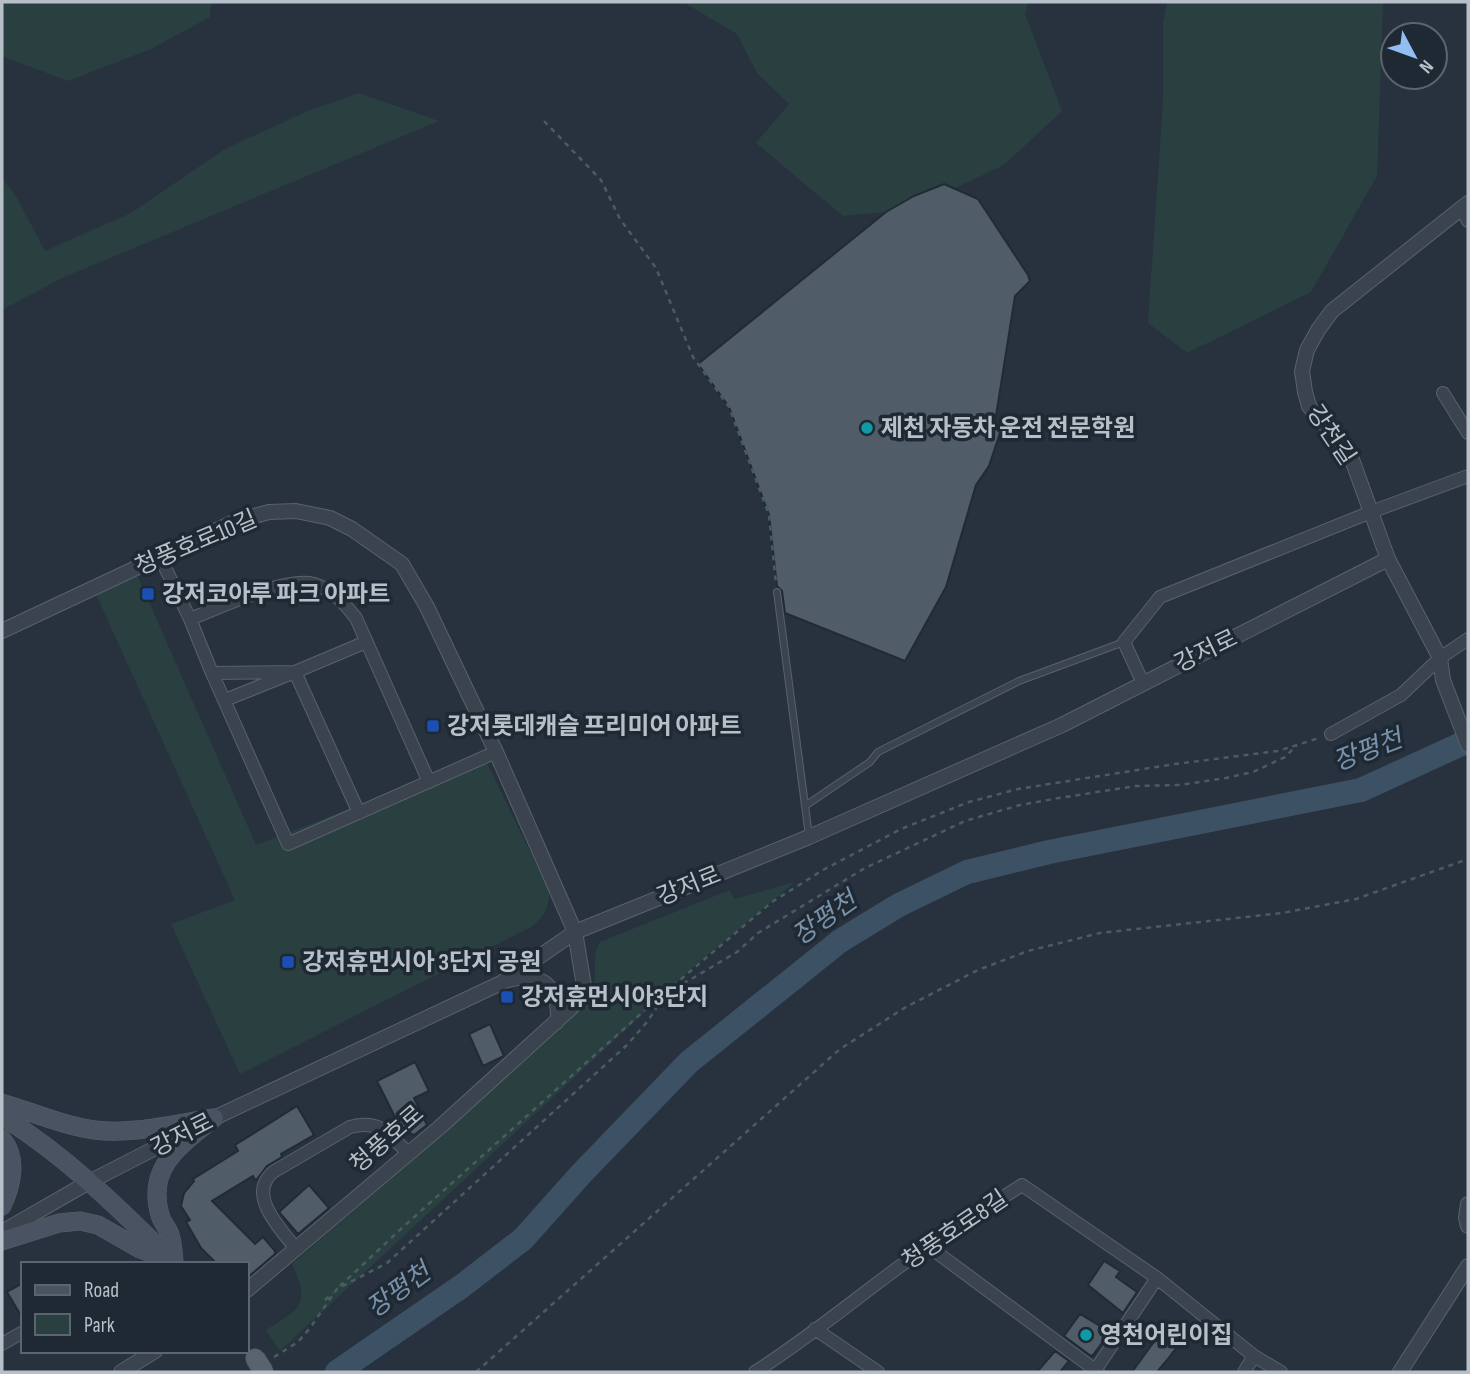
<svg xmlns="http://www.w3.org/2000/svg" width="1470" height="1374" font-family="'Sofia Sans Condensed','Noto Sans KR',sans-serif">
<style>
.green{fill:#2a4040}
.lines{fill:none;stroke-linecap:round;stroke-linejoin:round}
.river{stroke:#3d5165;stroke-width:24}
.building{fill:#505d69;stroke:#212b35;stroke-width:2}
.service-casing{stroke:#58626c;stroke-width:8}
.minor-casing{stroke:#58626c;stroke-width:14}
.tertiary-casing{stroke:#58626c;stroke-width:16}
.secondary-casing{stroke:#58626c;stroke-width:19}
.path{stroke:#495d5e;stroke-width:2.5;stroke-dasharray:5 5;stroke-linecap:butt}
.service{stroke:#3b444e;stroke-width:6}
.minor{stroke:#3b444e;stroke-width:12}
.tertiary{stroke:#3b444e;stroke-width:14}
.secondary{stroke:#495361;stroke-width:18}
.primary-bridge-casing{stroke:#444d57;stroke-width:21;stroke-linecap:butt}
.primary-bridge{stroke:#59636e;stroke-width:19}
.culture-dot{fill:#0f9aa8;stroke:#1f2933;stroke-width:2.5}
.transit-dot{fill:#1a4fb4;stroke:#1f2933;stroke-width:2.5}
.labels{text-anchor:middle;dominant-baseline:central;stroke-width:7;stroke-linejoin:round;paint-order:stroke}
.poi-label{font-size:24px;font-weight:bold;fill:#b7bfc9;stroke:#1f2933;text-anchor:start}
.street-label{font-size:24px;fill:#b7bfc9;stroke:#1f2933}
.water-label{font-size:26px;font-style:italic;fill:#7992aa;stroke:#1f2933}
</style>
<rect width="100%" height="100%" fill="#27323e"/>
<path class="green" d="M2 2H211L210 17 151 49 68 81 2 56Z
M683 2H1028L1025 14 1062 111 1004 165 908 210 843 216 756 143 789 104 757 73 737 34Z
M1167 2H1383L1377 176 1311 292 1187 353 1148 323 1163 101V23Z
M359 93 439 121 62 278 2 310V178L17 198 45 251 131 213 225 149 308 111Z
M134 568 256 845 484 757 549 891C550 908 543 917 531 927L240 1074 171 924 235 900 93 588Z
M795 882 691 969 280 1351 266 1330C301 1308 311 1306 292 1264L413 1160 583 1007C605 982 587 964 600 942L730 890 734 899Z"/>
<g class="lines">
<path class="river" d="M337 1372 462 1286 523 1239 581 1174 689 1062 840 941 899 905 967 872 1049 852 1361 790 1468 741"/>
</g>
<path class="building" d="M944 184 978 199 1028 275 1030 281 1015 296 995 422 1000 433 989 466 976 485 946 587 905 661 785 613 782 591 777 586 769 515 729 407 698 364 886 212 914 196Z
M490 1024 504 1056 483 1066 469 1034Z
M415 1062 429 1091 414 1098 427 1125 414 1135 400 1127 377 1081Z
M297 1106 314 1135 281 1154 282 1157 267 1166 257 1179 255 1180 253 1176 212 1201 255 1244 263 1237 275 1251V1254L247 1278V1264H217L201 1248 186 1222 190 1220 181 1206 184 1193 194 1181 193 1179 238 1151 235 1145Z
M309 1185 329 1208 298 1234 279 1212Z
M1104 1261 1120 1271 1116 1277 1137 1292 1123 1313 1088 1285Z
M23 1283V1319L7 1292Z
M1080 1314 1110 1332 1093 1355 1091 1356 1064 1336Z
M1159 1335 1177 1347 1167 1360 1157 1372H1132Z
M1055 1351 1069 1361 1060 1372H1037Z"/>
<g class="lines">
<defs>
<path id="service" d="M777 592 809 836
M805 806 870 762 878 752 1019 681 1124 642"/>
<path id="minor" d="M1462 209 1468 221
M1443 393 1468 433
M160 557 190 619 212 673 288 844 496 752
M190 619C219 608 286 576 314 584 333 590 344 603 356 618L429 782
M212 673 295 672 366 642
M1143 683 1124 642 1160 597 1371 512 1468 476
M225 700 295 672 359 813
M1331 734 1401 695 1440 658 1468 639
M504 982C544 971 558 981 557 1023
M928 1246 1098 1372
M296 1249C281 1229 246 1195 273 1172L350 1127C380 1119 389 1134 408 1153
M815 1329 878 1372
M2 1344 23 1332
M755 1372C815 1334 869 1287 928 1246 959 1225 991 1205 1022 1185L1157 1278 1254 1356 1281 1372
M1094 1372 1157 1278
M1244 1372 1254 1356"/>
<path id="tertiary" d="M1468 203 1332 311 1318 330 1307 350 1302 371 1305 392 1309 406 1316 415 1342 442 1350 454 1388 559 1440 658 1443 680 1468 745
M2 631 236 521 269 512 296 511 330 518 352 529 402 564 427 607 496 752 575 932 584 986 572 1007 440 1127 247 1290
M1468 1204 1466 1218 1468 1226
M2 1232 89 1182 214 1118 501 983 575 932 809 837 1062 725 1388 559
M121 1372 155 1351
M1400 1372 1468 1266"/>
<path id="secondary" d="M2 1103C32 1112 64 1126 95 1130 132 1135 178 1123 214 1118 181 1145 146 1166 160 1215 162 1223 168 1228 170 1235 173 1243 173 1253 174 1262L140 1249 98 1225 80 1221 59 1223 2 1241
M2 1116C63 1154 116 1205 167 1256
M2 1139C18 1158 12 1185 2 1206"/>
</defs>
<use href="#service" class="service-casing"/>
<use href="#minor" class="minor-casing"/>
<use href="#tertiary" class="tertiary-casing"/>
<use href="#secondary" class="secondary-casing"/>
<path class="path" d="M544 121 601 180 620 219 656 268 693 357 729 407 769 515 776 584
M673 986 772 902 823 870 901 829 969 802 1018 789 1175 764 1278 751 1319 738
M340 1286 403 1227 665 992
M325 1300 333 1293
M274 1357 298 1342 310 1328 337 1289 387 1263 627 1045 647 1022 669 989 688 981 737 952 758 933 865 868 965 821 1020 805 1059 798 1136 786 1179 785 1226 778 1253 772 1285 757 1297 745
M476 1372 840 1049 906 1007 978 970 1028 951 1100 933 1282 913 1356 899 1468 859"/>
<use href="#service" class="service"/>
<use href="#minor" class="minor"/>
<use href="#tertiary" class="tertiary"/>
<use href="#secondary" class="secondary"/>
<defs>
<path id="primary-bridge" d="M255 1358 264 1372"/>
</defs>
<use href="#primary-bridge" class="primary-bridge-casing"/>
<use href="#primary-bridge" class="primary-bridge"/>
</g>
<g class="culture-dot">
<circle cx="867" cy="428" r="7"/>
<circle cx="1086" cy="1335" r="7"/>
</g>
<g class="transit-dot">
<rect x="141" y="587" width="14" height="14" rx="3.5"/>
<rect x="426" y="719" width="14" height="14" rx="3.5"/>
<rect x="281" y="955" width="14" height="14" rx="3.5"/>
<rect x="500" y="990" width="14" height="14" rx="3.5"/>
</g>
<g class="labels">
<g class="poi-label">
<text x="881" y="428">제천 자동차 운전 전문학원</text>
<text x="162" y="594">강저코아루 파크 아파트</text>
<text x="447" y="726">강저롯데캐슬 프리미어 아파트</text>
<text x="302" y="962">강저휴먼시아 3단지 공원</text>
<text x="521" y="997">강저휴먼시아3단지</text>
<text x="1100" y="1335">영천어린이집</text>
</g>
<g class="street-label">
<text transform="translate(1331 435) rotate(56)">강천길</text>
<text transform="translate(196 543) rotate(-23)">청풍호로10길</text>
<text transform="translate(1206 651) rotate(-26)">강저로</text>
<text transform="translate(689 886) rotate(-22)">강저로</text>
<text transform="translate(182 1135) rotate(-27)">강저로</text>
<text transform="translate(387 1139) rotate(-41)">청풍호로</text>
<text transform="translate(955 1230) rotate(-34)">청풍호로8길</text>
</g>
<g class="water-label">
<text transform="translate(1368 751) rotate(-21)">장평천</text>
<text transform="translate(825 919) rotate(-35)">장평천</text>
<text transform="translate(399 1291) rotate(-36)">장평천</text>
</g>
</g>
<rect width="1470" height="1374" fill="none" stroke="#b7bfc9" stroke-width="7"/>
<rect x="21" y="1262" width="228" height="91" fill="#1f2933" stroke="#5c656f" stroke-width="2"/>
<rect x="35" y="1285" width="35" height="10" fill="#495361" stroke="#5c656f" stroke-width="2"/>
<text x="84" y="1297" font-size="21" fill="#b7bfc9">Road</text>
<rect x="35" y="1314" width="35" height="21" fill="#2a4040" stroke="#5c656f" stroke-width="2"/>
<text x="84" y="1332" font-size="21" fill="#b7bfc9">Park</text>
<g transform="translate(1414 56) rotate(131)"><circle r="33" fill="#1f2933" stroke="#5c656f" stroke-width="2"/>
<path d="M0-5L12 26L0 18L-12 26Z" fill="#93bef1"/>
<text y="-10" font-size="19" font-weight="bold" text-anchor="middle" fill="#b7bfc9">N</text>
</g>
</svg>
